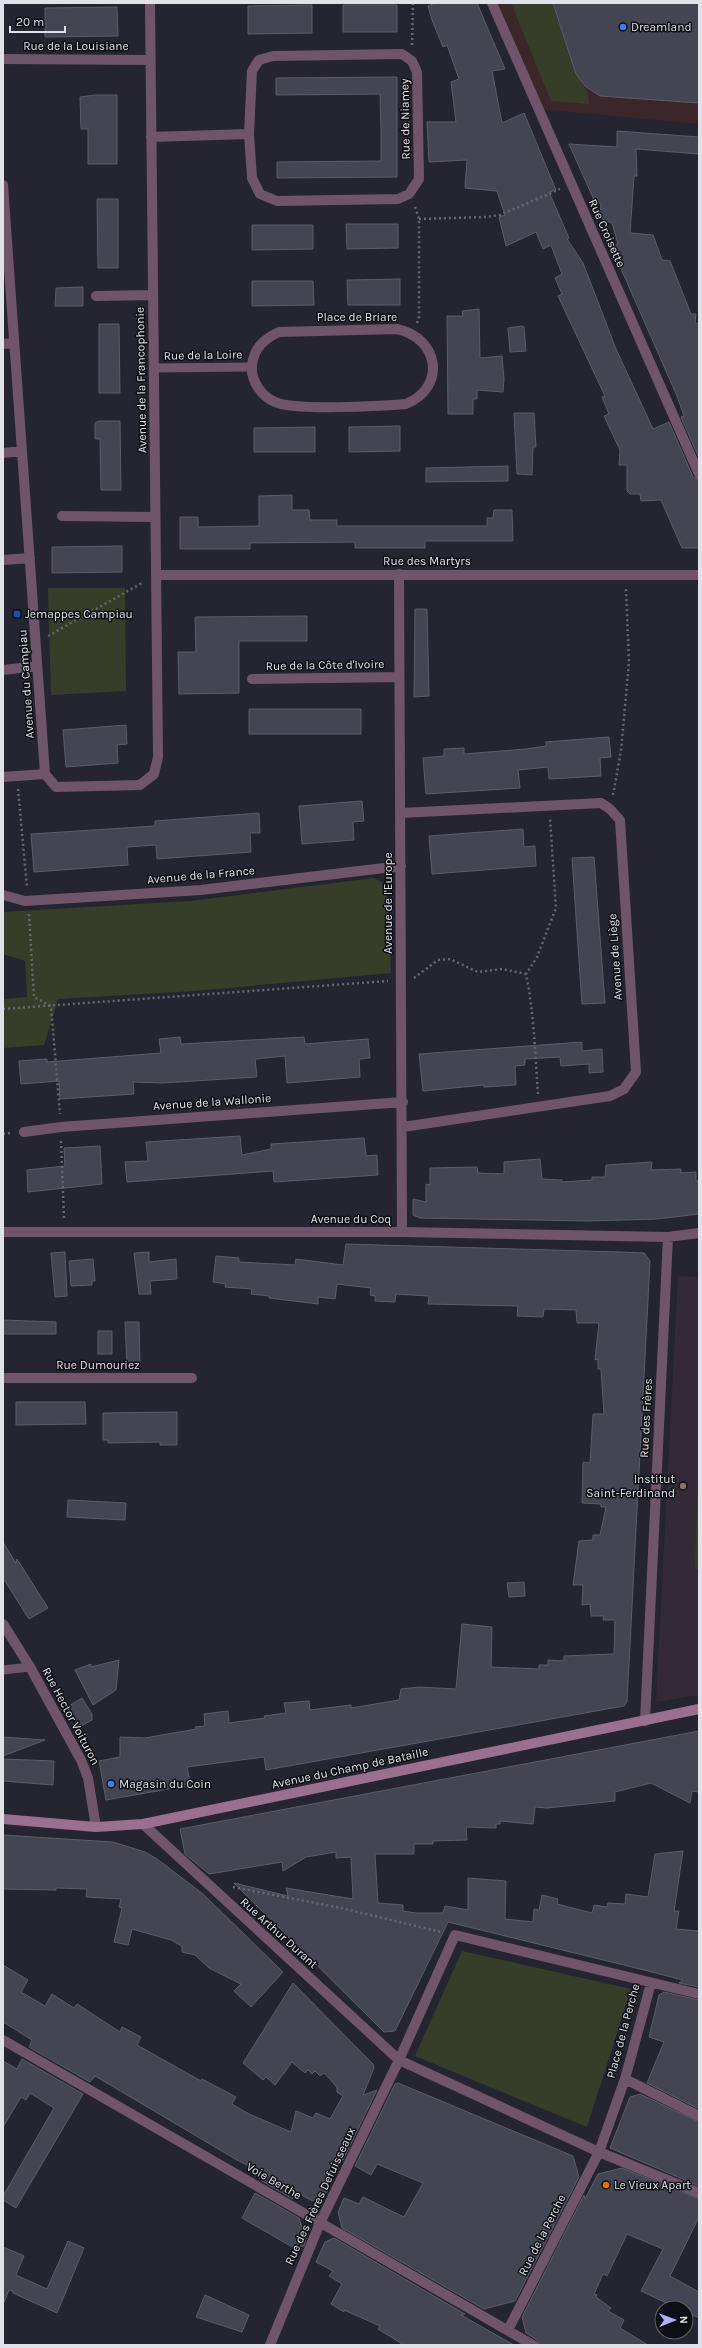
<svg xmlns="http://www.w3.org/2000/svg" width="702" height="2348" font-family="Karla,sans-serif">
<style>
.commercial{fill:#3b2729}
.education{fill:#342937}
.green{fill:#363e29}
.building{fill:#444553;stroke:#5c5d6b}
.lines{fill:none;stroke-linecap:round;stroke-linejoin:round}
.path{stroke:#676872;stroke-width:2.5;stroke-dasharray:2 3;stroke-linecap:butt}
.lane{stroke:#70556a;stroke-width:9}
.street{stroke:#70556a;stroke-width:10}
.secondary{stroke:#9a6f90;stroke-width:10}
.shop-dot{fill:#3f7fe0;stroke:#0e0f14;stroke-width:1.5}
.transit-dot{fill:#1a4fb4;stroke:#0e0f14;stroke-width:1.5}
.education-dot{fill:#8d6e63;stroke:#0e0f14;stroke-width:1.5}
.food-dot{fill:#e8710a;stroke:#0e0f14;stroke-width:1.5}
.labels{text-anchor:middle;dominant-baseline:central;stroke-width:3;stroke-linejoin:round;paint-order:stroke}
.poi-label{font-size:12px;fill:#e0e1e9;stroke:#0e0f14;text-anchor:start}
.street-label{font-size:12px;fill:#e0e1e9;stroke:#0e0f14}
</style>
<rect width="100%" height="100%" fill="#242531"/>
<path class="commercial" d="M492 3H699V124L539 109Z"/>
<path class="education" d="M678 1276 699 1277V1695L656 1702Z"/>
<path class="green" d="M511 3H554L576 72 588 94 589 104 551 101Z
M48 588H125L126 691 51 695Z
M374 878 387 885 391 973 195 991 58 999 44 1045 3 1048V999L27 997 25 961 3 954V912L190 901Z
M699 1448V1569H695Z
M462 1951 631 1989 587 2127 415 2056Z"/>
<path class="building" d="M435 3H477L505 69 492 71 502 123 524 113 556 190 549 192 569 238 567 239 583 263 616 349 653 429 669 422 693 477 699 480V548H682L661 500 641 501 640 494H630L627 491V465H619L620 450 604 416 609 414 602 397 605 396 558 296 562 294 555 278 562 274 551 245 543 249 536 232 506 246 499 217 505 215 497 191 465 188 467 160 429 162 427 122H456L451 82 459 79 447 45 443 47 432 20 428 6Z
M553 3H699V103L600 96 585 86 576 74Z
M312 5V33L248 34V6Z
M343 5H397V32H343Z
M117 7 118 36 45 37V8Z
M397 77V177L277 178V162L381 161V130L380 94 276 95V78Z
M95 95H117V164H88V129H81L80 97Z
M617 131 699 137V154L636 149 637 176H634L630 233 653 235 662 260 670 261 691 314H696L695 323 699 324V458L681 417 684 416 677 396 611 246 618 244 612 223 600 218 601 203 595 202 569 144 617 147Z
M97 199H118V268H98Z
M346 224H398V248L347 249Z
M252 225H313V249L252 250Z
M400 279V305H348L347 280Z
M252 281H313L314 305 252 306Z
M83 287V306H55L56 288Z
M479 309 480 358 502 356 504 379 503 392 477 390V399H473V414H448L447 316H463L462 311Z
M99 324H119L120 393H99Z
M522 326 524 327 526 351 510 352 508 328Z
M514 413H534L536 447H533L532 475 517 474Z
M99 421H120L121 490H101L100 439H95V423Z
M400 426V451L349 452V427Z
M315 427V452H254V428Z
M508 466V481L426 482V468Z
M292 495V510H309L310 520H337V526H487V518H493L494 510H512L513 541H425V548H355V542L250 543V549H180V517H198V527L259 526V496Z
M122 546V572L52 573V547Z
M415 609H427L429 696 414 697Z
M307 616V641H239V693L179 694 178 652H196L195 617Z
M249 709H361V734H249Z
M126 725 127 744 117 745 118 763 66 767 63 730Z
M609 737 611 757 600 758 601 776 549 779 548 767 518 770 520 788 426 794 423 758 444 756V749L464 748V754L526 749 546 746V742Z
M362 801 364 821 353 822 354 840 302 844 299 806Z
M259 813 260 833H250L251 852 157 859 156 845 127 847 128 865 34 872 31 834 155 826V821Z
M523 829 524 847 535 846 536 866 432 874 429 836Z
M594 857 605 1003 582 1004 572 858Z
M180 1037 181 1044 304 1037 305 1044 368 1039 370 1058 359 1059 360 1077 287 1083 285 1056 255 1059 257 1077 163 1083 133 1082 134 1094 60 1099 59 1081 21 1084 19 1061 47 1059V1062L161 1053 159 1039Z
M582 1042V1051L602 1049 603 1072 589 1073V1064L561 1066 560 1057 525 1059V1065L515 1066 516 1085 484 1087V1085L423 1091 419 1054Z
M240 1136 242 1155 271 1149V1144L364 1138 366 1156 377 1155 378 1175 274 1182 273 1171 127 1182 125 1162 148 1161 146 1142Z
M100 1146 102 1184 28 1192 27 1170 65 1166 64 1148Z
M540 1159 542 1179 562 1180V1182L592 1180V1177H605L606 1165 652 1162 651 1170 681 1169V1173L696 1172V1181H699V1214L657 1219 588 1221 420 1218 413 1215V1199L426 1202V1184L430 1185V1168L477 1167 478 1173 504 1174V1162Z
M346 1244 620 1252 644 1253 650 1261 627 1702 624 1706 266 1770 264 1757 187 1767 191 1785 106 1800 99 1761 120 1757V1737L145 1738 196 1729 195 1727 205 1726 204 1714 228 1711 229 1723 265 1718 264 1716 286 1713 284 1703 309 1701 310 1710 351 1705V1708L399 1700 401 1689 419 1687 456 1689 462 1624 492 1627 491 1667 539 1669V1665H548V1660L564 1661V1656L614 1654 615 1620H603L604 1616H591L590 1604 582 1605 583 1585H573L579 1541 593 1540V1535H600L606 1507H601V1504L582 1503 583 1462 590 1463 593 1414H604L601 1369H598V1359L595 1360 599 1323H577L576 1310 544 1309 543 1317 517 1316 518 1306 428 1304 429 1296 396 1294 395 1302 375 1301V1296L370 1295 371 1288 337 1284 335 1299 318 1297V1304L269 1298V1296L251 1294 252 1289 225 1287 226 1284 213 1282 216 1256 239 1258V1262L295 1265 296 1259 343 1265Z
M65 1252 67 1296 55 1297 51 1253Z
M149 1252V1262L176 1259 177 1279 150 1281 151 1294H139L134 1253Z
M93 1259 95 1281H92V1285L71 1286 69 1261Z
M3 1320 56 1322V1334H3Z
M125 1322H139L140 1366H127Z
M98 1331H112V1354H98Z
M16 1402H85L86 1424 16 1425Z
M177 1412V1445H160V1442L108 1443V1440H103V1413Z
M68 1500 126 1503 125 1520 67 1517Z
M3 1542 16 1563 17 1559 48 1608 29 1619 3 1578Z
M524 1582 525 1596 509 1597 507 1583Z
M119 1660 116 1690 93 1705 75 1670 91 1664V1667Z
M82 1698 92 1714V1720L79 1727 67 1707Z
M699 1731V1792L692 1791 690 1803 651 1783 615 1792V1801L547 1808 535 1807 533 1824 500 1821V1824H496V1828L466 1827 467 1840 433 1841V1844H414V1854H375L378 1903 403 1905V1911L416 1913H443L445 1906 468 1910V1878L506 1881 505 1919 533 1922 534 1909 539 1910 542 1895 558 1899 557 1904 592 1913 594 1905 607 1907 608 1903 625 1904 626 1894 648 1897 655 1854 683 1851 674 1911H679L676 1929 699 1931V1987L679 1983 683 1980 636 1968 448 1922 395 2031 384 2032 234 1883 288 1896 286 1888 353 1899 351 1857 336 1858V1852L306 1857 283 1871 282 1862 209 1874 185 1854 180 1829Z
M3 1737 45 1740 3 1756Z
M3 1759 54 1761 53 1785 3 1781Z
M3 1835 113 1842 145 1852 157 1859 203 1894 283 1972 251 2007 234 1991 241 1984 209 1968 195 1955 182 1952V1946L171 1940 132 1929 128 1945 114 1942 122 1908 119 1907 121 1899 86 1897 87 1889 56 1888V1890L3 1889Z
M3 1965 28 1980 21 1992 45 2006 52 1994 74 2008 77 2004 120 2032 122 2027 141 2037 137 2045 201 2081 202 2079 236 2097 232 2104 249 2114 291 2132 296 2111 313 2118 316 2113 330 2119 343 2096 337 2092V2087L324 2073 320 2076 315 2071 312 2074 308 2070 305 2073 292 2062 275 2085 266 2077 263 2080 243 2063 293 1983 373 2064 374 2068 363 2095 377 2090 343 2160 335 2156 321 2188 328 2191 313 2201 289 2189 293 2199 262 2181 265 2174 237 2160 95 2076 90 2082 29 2047 32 2040 3 2022Z
M664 1992 699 2000V2109L647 2083 664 2042 649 2037 659 1995Z
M22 2059 83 2094 16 2208 3 2200V2196L54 2108 30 2093 26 2100 21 2097 3 2127V2061L17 2069Z
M398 2083 573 2156 579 2177 515 2301 484 2309 342 2228 338 2212 344 2198 359 2204 363 2197 404 2217 423 2183 377 2164 371 2175 355 2166 395 2084Z
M640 2094 699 2122V2186L610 2148 630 2097Z
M622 2168 699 2199V2217L670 2276 699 2292V2318L686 2312V2308H677L641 2291 663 2249 627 2234 607 2276 603 2274 594 2294 597 2295 596 2297 611 2308 608 2311 624 2320 620 2328 648 2345H539L537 2340 526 2333 522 2317 584 2195 585 2199 598 2174Z
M255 2193 299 2218 306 2239 304 2246 294 2248 242 2218Z
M334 2238 465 2314 461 2315 514 2345H404L378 2329 380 2326 344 2310V2312L331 2304 342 2284 329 2276 333 2271 316 2262 325 2242Z
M68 2241 84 2248 57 2313 13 2293V2291L9 2290 3 2305V2247L24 2256 16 2275 47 2289Z
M205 2295 249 2315 242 2332 196 2317Z"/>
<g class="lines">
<path class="path" d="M412 45 413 3
M415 207 419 219V317L417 323
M419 219 486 217 500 215 560 189
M48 636 142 583
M18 789 27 887
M613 795 621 751 629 662 626 589
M29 914 34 997 51 1006 60 1114
M414 978 438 960 450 959 478 972 502 969 526 974
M3 1009 388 981
M538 1094C535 1053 534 1013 526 974L537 957 556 908 550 818
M3 1134 10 1133
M61 1141 64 1218
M233 1887 341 1908 441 1932"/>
<path class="lane" d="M154 368 252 367
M3 1670 30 1667"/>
<path class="street" d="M492 3 699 474
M3 59 150 60
M151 137 249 134 252 178 260 194 277 201 398 199 409 194 419 179 417 72 412 61 402 54 273 56 259 60 252 71 249 134
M3 185 45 774
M96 296 152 295
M397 329C439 338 447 387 406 404 382 406 293 411 275 402 262 397 250 380 252 365 254 348 264 339 279 332Z
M3 344 14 343
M3 453 22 451
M62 516 155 517
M3 560 30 558
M399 574 402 1232
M156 575H699
M3 670 37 666
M252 679 399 677
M45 774 56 787 140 785 154 774 158 757 150 3
M3 777 45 774
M401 813 601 803 610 809 620 820 636 1072 624 1089 610 1096 403 1127
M3 895 25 901 201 890 401 866
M24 1132 61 1127 403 1102
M3 1232H402L668 1237 699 1233
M3 1378H192
M3 1624 30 1667 81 1760 88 1778 96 1827
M645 1721 668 1237
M143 1824 399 2060 599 2152 625 2079 651 1983
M3 2040 533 2345
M625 2079 699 2116
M508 2330 599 2152 699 2193
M270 2345 320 2223 399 2060 455 1935 699 1994"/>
<path class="secondary" d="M3 1819 96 1827 143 1824 699 1709"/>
</g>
<g class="shop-dot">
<circle cx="623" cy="27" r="4"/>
<circle cx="111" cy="1784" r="4"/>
</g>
<rect class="transit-dot" x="13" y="610" width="8" height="8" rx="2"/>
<circle class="education-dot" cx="683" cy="1486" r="4"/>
<circle class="food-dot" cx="606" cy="2185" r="4"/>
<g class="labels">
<g class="poi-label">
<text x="631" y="27">Dreamland</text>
<text x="25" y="614">Jemappes Campiau</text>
<text x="675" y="1479" text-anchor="end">Institut<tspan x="675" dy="14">Saint-Ferdinand</tspan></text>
<text x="119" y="1784">Magasin du Coin</text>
<text x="614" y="2185">Le Vieux Apart</text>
</g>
<g class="street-label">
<text x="76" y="46">Rue de la Louisiane</text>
<text transform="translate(405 119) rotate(-91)">Rue de Niamey</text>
<text transform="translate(607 233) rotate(66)">Rue Croisette</text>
<text x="357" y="317">Place de Briare</text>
<text transform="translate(203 355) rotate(-1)">Rue de la Loire</text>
<text transform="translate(141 380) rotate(-91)">Avenue de la Francophonie</text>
<text x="427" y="561">Rue des Martyrs</text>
<text transform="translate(325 665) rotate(-1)">Rue de la Côte d'Ivoire</text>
<text transform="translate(26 684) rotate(-94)">Avenue du Campiau</text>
<text transform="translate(201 875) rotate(-5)">Avenue de la France</text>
<text transform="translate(388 903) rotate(-90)">Avenue de l'Europe</text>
<text transform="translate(615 957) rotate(-94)">Avenue de Liège</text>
<text transform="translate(212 1102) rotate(-4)">Avenue de la Wallonie</text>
<text x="351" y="1219">Avenue du Coq</text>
<text x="98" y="1365">Rue Dumouriez</text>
<text transform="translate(646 1418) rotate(-87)">Rue des Frères</text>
<text transform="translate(71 1716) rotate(62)">Rue Hector Voituron</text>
<text transform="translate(350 1768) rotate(-12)">Avenue du Champ de Bataille</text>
<text transform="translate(279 1933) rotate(42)">Rue Arthur Durant</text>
<text transform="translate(623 2031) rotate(-75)">Place de la Perche</text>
<text transform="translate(274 2181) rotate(30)">Voie Berthe</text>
<text transform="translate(320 2196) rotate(-65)">Rue des Frères Defuisseaux</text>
<text transform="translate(542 2235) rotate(-63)">Rue de la Perche</text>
</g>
</g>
<rect width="702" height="2348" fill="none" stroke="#e0e1e9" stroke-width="8"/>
<g transform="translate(674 2320) rotate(89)"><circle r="19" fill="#0e0f14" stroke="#626369"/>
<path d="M0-3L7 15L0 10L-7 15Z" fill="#aeaefb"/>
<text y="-6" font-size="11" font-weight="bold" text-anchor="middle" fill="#e0e1e9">N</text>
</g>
<path d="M10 26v6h55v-6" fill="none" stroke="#e0e1e9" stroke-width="2"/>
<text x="16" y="26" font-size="12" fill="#e0e1e9" stroke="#0e0f14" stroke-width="3" paint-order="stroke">20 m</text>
</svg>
